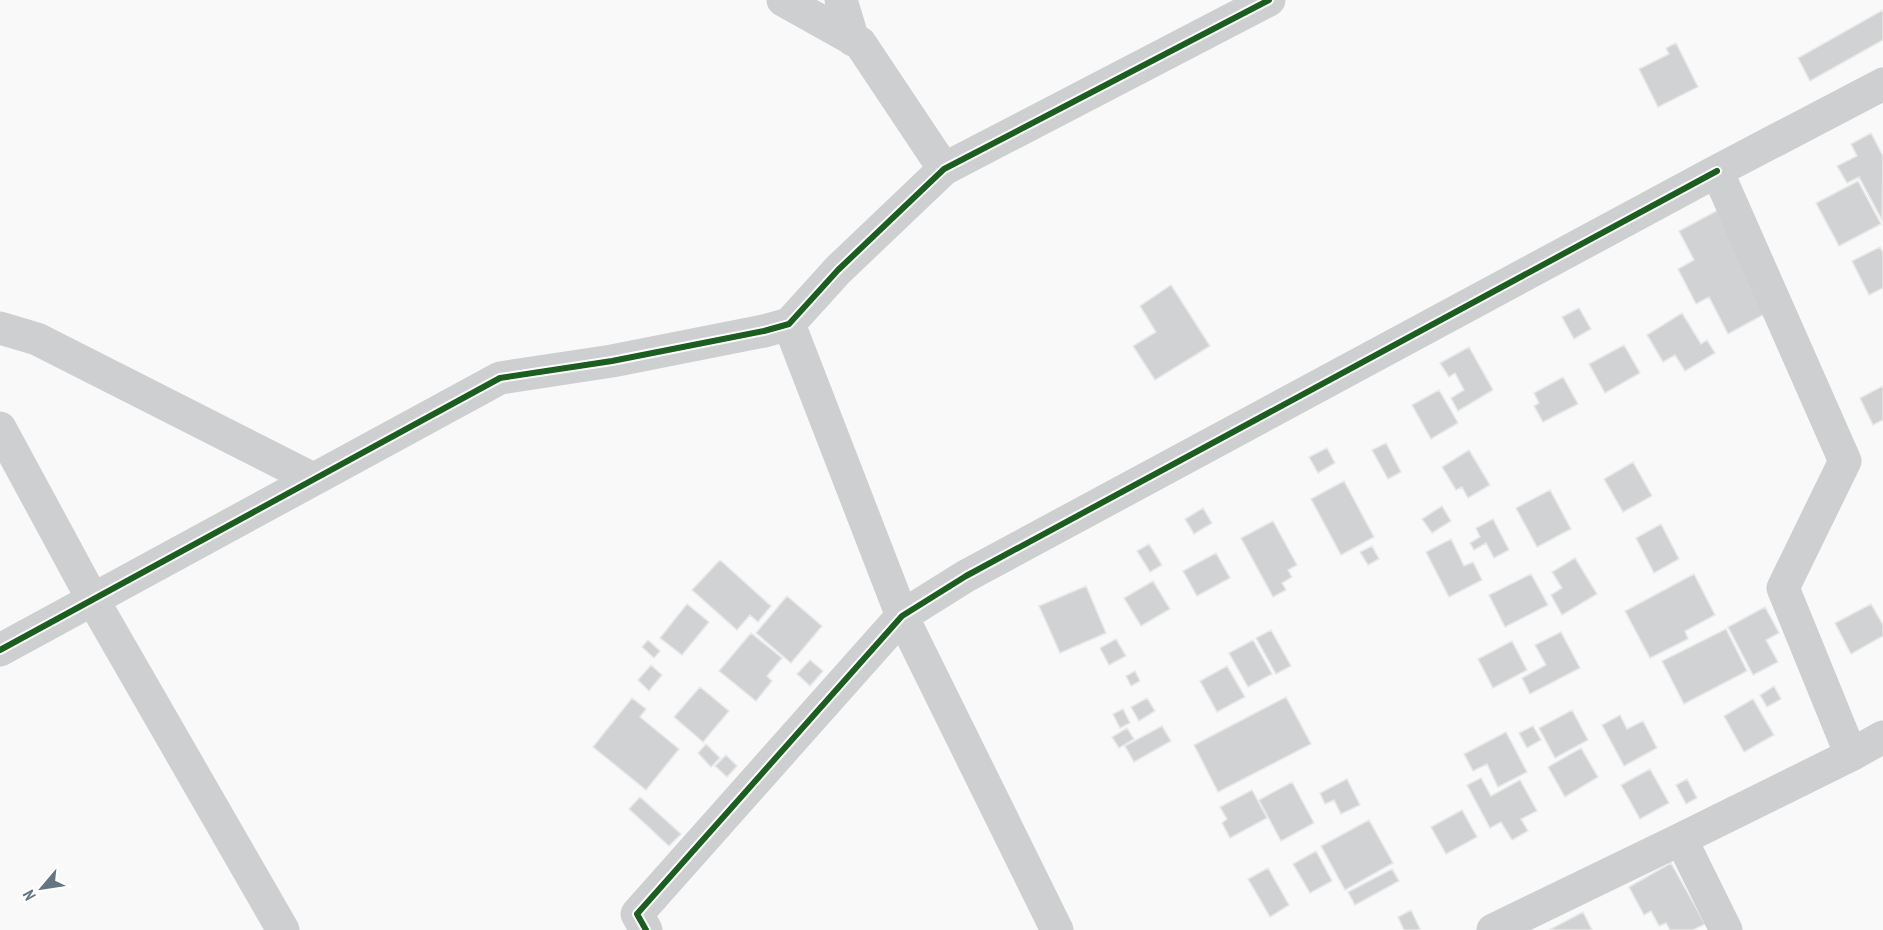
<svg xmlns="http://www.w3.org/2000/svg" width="1883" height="930" font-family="'PT Sans Narrow',sans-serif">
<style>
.building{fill:#d0d2d3;stroke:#e8e8e8;stroke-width:1.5}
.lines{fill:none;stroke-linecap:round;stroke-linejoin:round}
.minor{stroke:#cecfd0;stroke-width:33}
.cycleway-casing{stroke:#fff;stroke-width:10}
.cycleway{stroke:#1b5e20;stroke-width:6}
</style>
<rect width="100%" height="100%" fill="#f9f9f9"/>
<path class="building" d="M1883 10V40L1810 81 1798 58Z
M1676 43 1698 87 1658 107 1639 69 1669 54 1666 48Z
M1871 133 1883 156 1882 220 1859 177 1847 183 1837 166 1857 156 1851 144Z
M1858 181 1881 224 1839 246 1816 203Z
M1720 209 1774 309 1728 334 1709 297 1696 304 1678 269 1694 260 1679 231Z
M1880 247 1883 253V288L1869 295 1852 261Z
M1171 285 1210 346 1155 380 1133 346 1156 332 1140 306Z
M1579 308 1591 329 1574 339 1562 317Z
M1682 313 1701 344 1707 340 1715 353 1685 371 1675 355 1663 362 1647 335Z
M1624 345 1640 373 1605 393 1589 364Z
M1469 347 1493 390 1458 411 1451 398 1464 390 1455 373 1449 377 1440 363Z
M1563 377 1578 404 1543 422 1534 406 1539 403 1534 393Z
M1883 386V420L1873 425 1860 398Z
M1439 390 1458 423 1431 439 1412 405Z
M1386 443 1401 472 1388 479 1372 450Z
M1327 448 1335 463 1318 473 1309 457Z
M1469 450 1490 485 1468 498 1462 487 1456 490 1442 467Z
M1633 462 1652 496 1623 512 1604 479Z
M1344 481 1374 537 1341 555 1311 499Z
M1550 490 1571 529 1537 547 1516 508Z
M1442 506 1451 521 1432 533 1422 519Z
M1203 508 1212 523 1194 534 1185 519Z
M1493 519 1509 550 1494 558 1486 543 1474 550 1470 543 1480 537 1476 528Z
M1273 521 1297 565 1288 570 1292 577 1282 583 1286 590 1273 597 1241 538Z
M1661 524 1679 559 1654 573 1636 538Z
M1451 539 1464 566 1473 562 1482 580 1449 597 1426 552Z
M1149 544 1162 565 1150 572 1137 551Z
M1372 546 1379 559 1368 565 1360 552Z
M1216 553 1230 578 1197 596 1183 571Z
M1575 558 1597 594 1562 615 1551 595 1562 588 1552 572Z
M720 560 771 606 758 622 750 615 737 630 692 590Z
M1531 574 1548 605 1505 627 1489 595Z
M1694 574 1715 615 1685 631 1688 639 1650 658 1625 611Z
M1153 581 1170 609 1141 626 1124 598Z
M1086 586 1106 633 1060 653 1039 606Z
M787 596 822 626 791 663 756 633Z
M687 604 709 622 682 655 660 638Z
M1871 604 1883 625V636L1851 654 1835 623Z
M1765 607 1779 633 1766 640 1778 662 1753 675 1728 627Z
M1726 629 1747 671 1684 704 1662 661Z
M1271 630 1291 666 1276 674 1256 638Z
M1561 632 1580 668 1530 694 1522 678 1546 665 1535 645Z
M751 633 782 658 767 676 772 681 756 701 719 671Z
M1116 639 1126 656 1109 665 1100 648Z
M648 640 660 651 654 658 642 647Z
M1253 640 1272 674 1248 687 1229 653Z
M1512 641 1527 670 1493 688 1478 659Z
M810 660 823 671 810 686 797 674Z
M651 665 662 675 649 691 638 680Z
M1227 666 1245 697 1217 712 1200 681Z
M1135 671 1140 681 1131 686 1126 676Z
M1774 686 1781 699 1767 707 1760 695Z
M700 687 729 711 703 742 674 717Z
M1286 697 1311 744 1218 792 1194 745Z
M632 698 646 709 640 717 679 749 646 790 593 747Z
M1147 698 1155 711 1139 721 1131 707Z
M1753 699 1774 735 1744 752 1724 716Z
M1123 709 1130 723 1120 728 1113 714Z
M1572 710 1588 740 1555 758 1539 728Z
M1620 715 1627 729 1643 721 1657 748 1624 766 1602 725Z
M1162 726 1171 741 1134 762 1125 746Z
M1533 726 1541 740 1527 748 1519 733Z
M1127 728 1134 739 1119 748 1112 737Z
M1506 732 1527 772 1498 787 1487 764 1473 771 1464 754Z
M706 744 720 758 711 767 698 753Z
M1581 748 1598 777 1565 797 1548 767Z
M726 755 737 766 727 777 715 766Z
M1650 769 1669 803 1640 819 1621 785Z
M1481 778 1491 796 1520 780 1537 811 1521 819 1528 831 1512 840 1501 822 1490 828 1467 785Z
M1347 779 1360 805 1341 814 1334 800 1325 804 1320 793Z
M1687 779 1697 798 1686 804 1676 785Z
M1292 782 1314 823 1281 841 1259 800Z
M1252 790 1267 818 1230 838 1222 823 1227 819 1220 807Z
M640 797 681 834 669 846 629 809Z
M1462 810 1477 837 1446 854 1431 827Z
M1369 820 1393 863 1345 890 1321 846Z
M1316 851 1332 881 1310 893 1293 864Z
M1671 863 1705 924 1693 930H1670L1666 923 1659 926 1651 911 1644 915 1629 887Z
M1268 868 1289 905 1270 917 1248 879Z
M1392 869 1399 881 1355 905 1348 892Z
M1411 910 1420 929 1417 930H1404L1398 917Z
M1583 912 1592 930H1549Z"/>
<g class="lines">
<path class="minor" d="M783 0 860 43 944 169
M841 0 853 40
M789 324 902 616 1057 930
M0 328 37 339 313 479
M0 428 93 600 283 930
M0 650 500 378 612 361 764 331 789 324 838 270 944 169 1269 0
M1851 755 1883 737
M1681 839 1851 755 1783 588 1845 461 1717 171 1883 84
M646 930 637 914 902 616 966 576 1717 171
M1493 930 1681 839 1726 930"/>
<defs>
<path id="cycleway" d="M0 650 500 378 612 361 764 331 789 324 838 270 944 169 1269 0
M646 930 637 914 902 616 966 576 1717 171"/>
</defs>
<use href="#cycleway" class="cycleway-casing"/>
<use href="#cycleway" class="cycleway"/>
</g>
<g transform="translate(42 888) rotate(241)" stroke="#ffffff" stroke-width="4.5" paint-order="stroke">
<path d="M0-4.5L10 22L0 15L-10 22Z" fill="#657683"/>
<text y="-9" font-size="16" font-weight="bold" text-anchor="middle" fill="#657683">N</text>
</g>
</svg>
